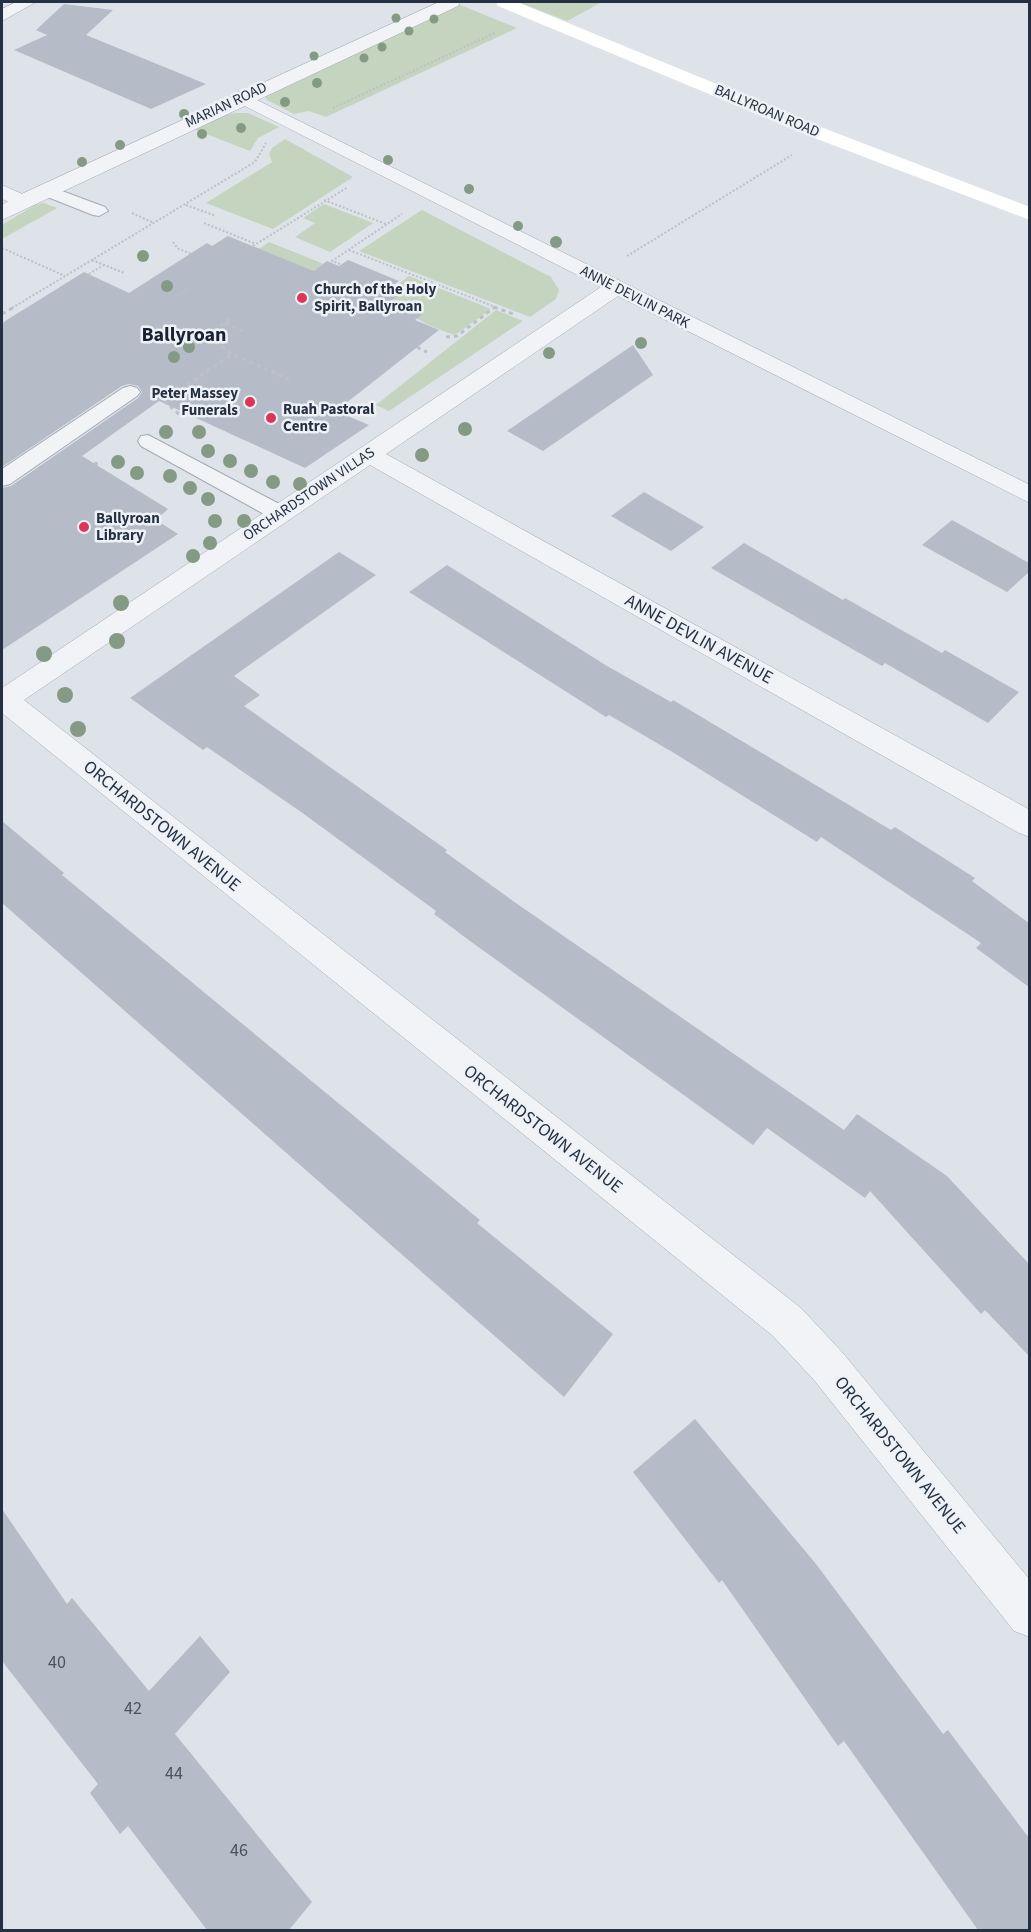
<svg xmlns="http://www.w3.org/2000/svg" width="1031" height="1932" font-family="'Source Sans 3',sans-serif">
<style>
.green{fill:#c5d4be}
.building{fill:#b5bcc7}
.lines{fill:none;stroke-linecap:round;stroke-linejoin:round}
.service-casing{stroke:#a3aab4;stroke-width:2}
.minor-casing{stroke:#a3aab4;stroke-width:1}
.tertiary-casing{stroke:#a3aab4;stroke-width:1}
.path-far1{stroke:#bcc1c8;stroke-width:2;stroke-dasharray:2 2;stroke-linecap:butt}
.path{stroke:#bcc1c8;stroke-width:3;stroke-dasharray:4 4;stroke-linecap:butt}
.service{fill:#f1f3f7;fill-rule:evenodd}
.minor{fill:#f1f3f7;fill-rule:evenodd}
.tertiary{fill:#f1f3f7;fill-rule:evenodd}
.secondary{fill:#fff;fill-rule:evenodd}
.tree{fill:#859a84}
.poi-dot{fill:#dc3556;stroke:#eef2f7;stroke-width:2}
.labels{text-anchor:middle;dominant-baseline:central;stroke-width:5;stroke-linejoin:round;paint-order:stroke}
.far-street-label{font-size:15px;fill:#253142;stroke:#eef2f7}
.far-poi-label{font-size:15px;font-weight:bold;fill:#253142;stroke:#eef2f7;text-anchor:start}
.street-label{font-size:18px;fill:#253142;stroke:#eef2f7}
.near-number-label{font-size:18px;fill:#495463}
.far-district-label{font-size:20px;font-weight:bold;fill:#182232;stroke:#eef2f7}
</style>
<rect width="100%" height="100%" fill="#dee3e9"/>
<path class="green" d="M518 2H602L567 21Z
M458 4 517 28 326 117 309 111 294 114 267 100 265 96Z
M236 113H248L279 127 258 138 250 151 193 129 225 115Z
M285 139 353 177 273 229 206 203 272 162 269 154 272 148Z
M44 203 57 208 2 239V225L35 205Z
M324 204 373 223 330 252 295 237 315 223 303 218Z
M422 210 551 277 559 290 556 299 530 317 359 251Z
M269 242 324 264 314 271 259 249Z
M409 276 491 309 455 335C430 327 411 317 391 301L404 292 393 288Z
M496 310 523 321 389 411 376 405Z"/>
<path class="building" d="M64 4 113 10 86 35 206 84 151 109 14 50 47 35 36 30Z
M228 236 314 271 327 261 339 266 348 260 399 281 391 287 404 292 391 301 423 314 415 320 439 330 336 411 369 425 305 468 159 401 82 456 168 509 156 520 178 534 2 650V488L11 486 138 398 142 392 138 386 129 384 122 386 2 467V323L84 272 129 293 207 243 212 246Z
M633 345 653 375 543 451 507 431Z
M644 492 673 509 704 527 671 551 611 516Z
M952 520 1029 563V572L1007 592 922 545Z
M744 543 843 600 845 598 942 653 945 650 1019 692 988 723 885 663 882 666 711 568Z
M339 552 376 575 234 676 260 695 244 706 447 850 445 852 513 901 844 1130 857 1114 947 1176 1029 1264V1356L985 1310 981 1314 870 1191 865 1198 767 1128 753 1145 470 941 434 914 436 911 304 814 207 747 203 750 130 698Z
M447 565 607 666 671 702 673 700 891 830 895 827 975 878 972 881 1029 923V987L976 948 981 943 821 837 817 842 674 753 609 715 606 717 409 592Z
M2 821 64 873 62 875 480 1220 477 1223 613 1334 564 1397 2 903Z
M695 1419 816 1564 943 1734 948 1730 1029 1838V1930H978L844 1741 838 1746 722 1580 719 1583 633 1472Z
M2 1509 67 1604 72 1598 149 1691 200 1636 230 1672 175 1734 312 1902 289 1930H207L128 1826 120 1834 90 1793 98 1784 2 1661Z"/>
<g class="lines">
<defs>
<path id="service" d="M46 185 105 207 108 211 99 216 93 215 40 194 37 190Z
M130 386 137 388 140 392 137 396 10 484 2 486V469L123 388Z
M148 435 289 509 292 514 289 519H273L141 446 138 441 141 436Z"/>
<path id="minor" d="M16 2H36L2 21V9Z
M241 92 1030 485V503L618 296 386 454 1030 810V837L1019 833 370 465 24 700 801 1308 842 1352 1030 1580V1637L1014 1631 814 1380 773 1336 2 713V688L601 287 235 101 232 97 235 93Z
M2 185 29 197 32 201 29 205 22 207 2 199Z"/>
<path id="tertiary" d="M439 2H460L458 6 2 220V205L15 197Z"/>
</defs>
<use href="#service" class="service-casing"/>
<use href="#minor" class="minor-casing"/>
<use href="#tertiary" class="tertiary-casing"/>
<path class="path-far1" d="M333 108 495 33
M324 200 386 224
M186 205 216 216
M132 213 154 223
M204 223 256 244
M173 242 177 248 191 254
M253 246 348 187
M2 248 65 276
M349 250 498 308
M627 256 792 155
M92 260 124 273
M340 264 332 261 402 214
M89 274 104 265
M177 296 188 289
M12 308 255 162 266 143"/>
<path class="path" d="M494 307 513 314
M2 314 14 307
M230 319 206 336 232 354 293 381
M225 323 243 331
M446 337 457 336 495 307
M417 347 427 352
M179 414 164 401 232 354
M94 464 102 462"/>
<use href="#service" class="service"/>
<use href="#minor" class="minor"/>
<use href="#tertiary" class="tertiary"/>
<path class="secondary" d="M496 2H517L831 131 1030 207V220L817 139 498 6Z"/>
</g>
<g class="tree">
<circle cx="396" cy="18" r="4.5"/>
<circle cx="434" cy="19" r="4.5"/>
<circle cx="409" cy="31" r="4.5"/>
<circle cx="382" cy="47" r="4.5"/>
<circle cx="314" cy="56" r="4.5"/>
<circle cx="364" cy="58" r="4.5"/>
<circle cx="317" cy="83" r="5"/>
<circle cx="285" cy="102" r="5"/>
<circle cx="184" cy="114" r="5"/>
<circle cx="241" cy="128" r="5"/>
<circle cx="202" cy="134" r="5"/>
<circle cx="120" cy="145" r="5"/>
<circle cx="388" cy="160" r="5"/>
<circle cx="82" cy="162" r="5"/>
<circle cx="469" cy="189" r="5"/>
<circle cx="518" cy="226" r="5"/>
<circle cx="556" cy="242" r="6"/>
<circle cx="143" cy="256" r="6"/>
<circle cx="167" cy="286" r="6"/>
<circle cx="641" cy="343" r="6"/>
<circle cx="189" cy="347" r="6"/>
<circle cx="549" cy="353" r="6"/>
<circle cx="174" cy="357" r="6"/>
<circle cx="465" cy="429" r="7"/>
<circle cx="166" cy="432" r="7"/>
<circle cx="199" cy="432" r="7"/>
<circle cx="208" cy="451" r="7"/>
<circle cx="422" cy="455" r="7"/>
<circle cx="230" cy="461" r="7"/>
<circle cx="118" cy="462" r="7"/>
<circle cx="251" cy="471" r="7"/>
<circle cx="137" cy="473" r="7"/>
<circle cx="170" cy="476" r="7"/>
<circle cx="273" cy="482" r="7"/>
<circle cx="300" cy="484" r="7"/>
<circle cx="190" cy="488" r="7"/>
<circle cx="208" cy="499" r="7"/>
<circle cx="215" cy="521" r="7"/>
<circle cx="244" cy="521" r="7"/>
<circle cx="210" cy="543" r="7"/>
<circle cx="193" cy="556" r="7"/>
<circle cx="121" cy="603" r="8"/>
<circle cx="117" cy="641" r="8"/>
<circle cx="44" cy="654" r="8"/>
<circle cx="65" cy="695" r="8"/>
<circle cx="78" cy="729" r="8"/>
</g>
<g class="poi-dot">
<circle cx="302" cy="298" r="6"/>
<circle cx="250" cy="402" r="6"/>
<circle cx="271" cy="418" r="6"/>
<circle cx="84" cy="527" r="6"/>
</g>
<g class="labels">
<g class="far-street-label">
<text transform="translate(226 105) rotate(-25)">MARIAN ROAD</text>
<text transform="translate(767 111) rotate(23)">BALLYROAN ROAD</text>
<text transform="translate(635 297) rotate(27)">ANNE DEVLIN PARK</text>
<text transform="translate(309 494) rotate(-34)">ORCHARDSTOWN VILLAS</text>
</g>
<g class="far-poi-label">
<text x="314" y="289">Church of the Holy<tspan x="314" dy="17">Spirit, Ballyroan</tspan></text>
<text x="238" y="393" text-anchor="end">Peter Massey<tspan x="238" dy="17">Funerals</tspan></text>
<text x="283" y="409">Ruah Pastoral<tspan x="283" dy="17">Centre</tspan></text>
<text x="96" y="518">Ballyroan<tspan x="96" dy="17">Library</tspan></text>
</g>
<g class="street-label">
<text transform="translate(699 639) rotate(29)">ANNE DEVLIN AVENUE</text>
<text transform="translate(162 826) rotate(39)">ORCHARDSTOWN AVENUE</text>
<text transform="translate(543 1129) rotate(38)">ORCHARDSTOWN AVENUE</text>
<text transform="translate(900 1455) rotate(51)">ORCHARDSTOWN AVENUE</text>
</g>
<g class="near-number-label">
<text x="57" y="1662">40</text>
<text x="133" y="1708">42</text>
<text x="174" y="1773">44</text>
<text x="239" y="1850">46</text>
</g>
<g class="far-district-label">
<text x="184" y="335">Ballyroan</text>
</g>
</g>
<rect width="1031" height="1932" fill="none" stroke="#253142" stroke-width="6"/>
</svg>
